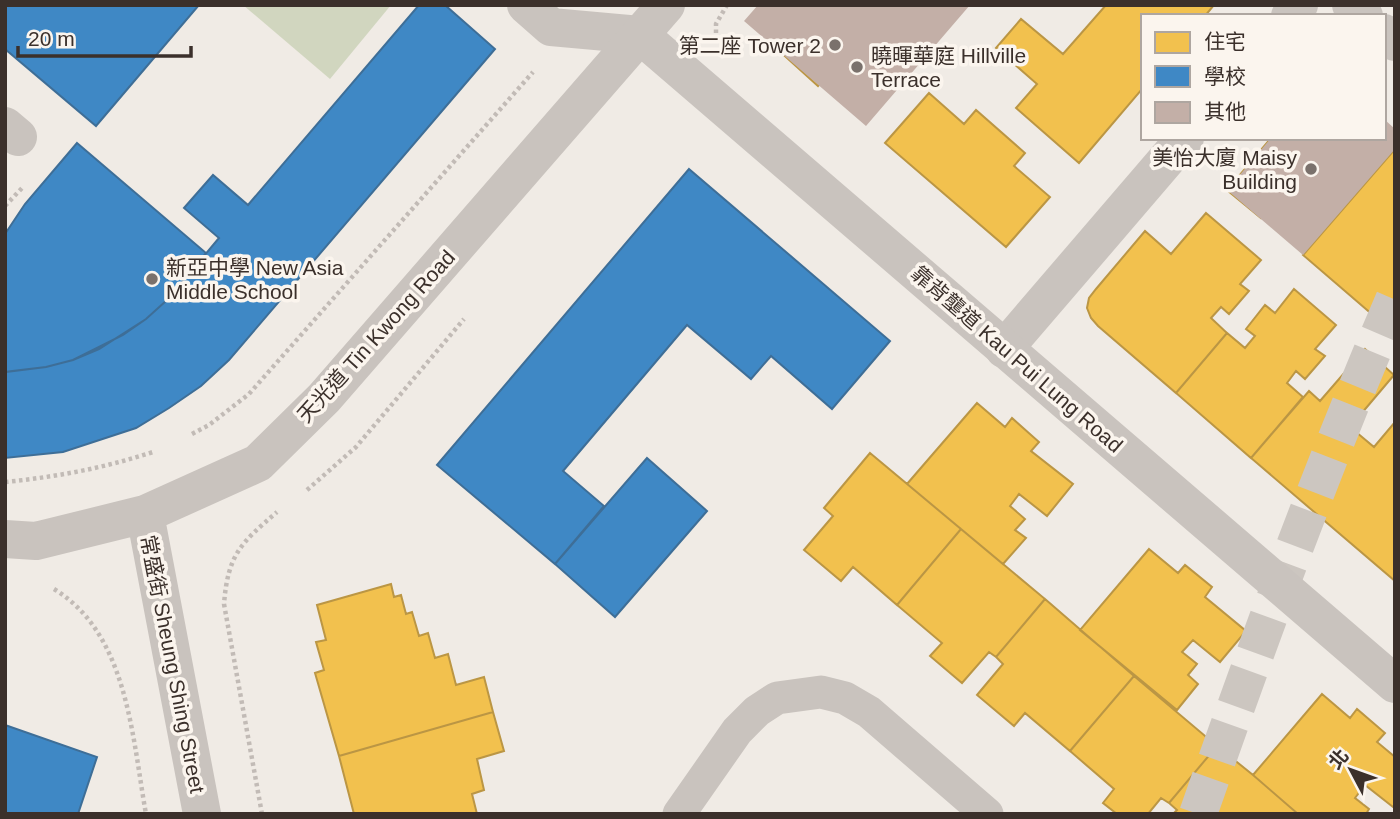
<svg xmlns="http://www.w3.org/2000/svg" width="1400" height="819" font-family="Arial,'Noto Sans TC',sans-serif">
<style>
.green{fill:#d1d6bf}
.homes{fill:#f2c14e;stroke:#bb9644;stroke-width:2}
.schools{fill:#3f88c5;stroke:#3e6e97;stroke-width:2}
.building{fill:#c3afa7}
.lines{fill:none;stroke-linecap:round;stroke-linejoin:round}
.trunk-tunnel{stroke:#ccc6c0;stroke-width:38;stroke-dasharray:38 19;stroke-linecap:butt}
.path{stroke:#c2bbb6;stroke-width:4.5;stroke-dasharray:3.5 3.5;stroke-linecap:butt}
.service{stroke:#c9c3be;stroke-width:33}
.minor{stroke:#c9c3be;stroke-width:38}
.tertiary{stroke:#c9c3be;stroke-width:38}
.poi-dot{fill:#7a716c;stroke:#fbf5ee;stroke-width:2.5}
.labels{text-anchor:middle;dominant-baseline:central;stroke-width:7;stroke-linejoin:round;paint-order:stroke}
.poi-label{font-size:21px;fill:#3b302b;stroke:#fbf5ee;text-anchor:end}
.street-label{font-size:21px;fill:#3b302b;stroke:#fbf5ee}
</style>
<rect width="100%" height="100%" fill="#f0ebe5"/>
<path class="green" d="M243 5H391L330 79Z"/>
<path class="homes" d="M815 5H898L916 20 875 67 852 47 818 86 777 49 775 44 787 30 791 34 793 30 790 27 803 12 806 15Z
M1106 5H1214L1205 16H1143V88L1079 163 1016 108 1037 84 996 48 1021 19 1063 54Z
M929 93 964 124 976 110 1025 153 1014 166 1050 197 1006 247 885 143Z
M1271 138H1329L1323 145 1333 154 1318 172 1333 185 1317 204 1302 191 1287 209 1276 200 1261 218 1227 190Z
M1395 149V334L1303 255Z
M1206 213 1261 260 1240 284 1249 291 1229 314 1221 307 1211 318 1227 333 1176 393 1098 326 1091 318 1087 308 1089 298 1096 289 1145 231 1171 254Z
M1294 289 1336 325 1315 349 1325 356 1305 379 1296 371 1287 383 1303 397 1251 458 1176 393 1227 333 1245 348 1255 336 1246 329 1265 305 1275 313Z
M1365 349 1394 375 1350 427 1374 447 1395 422V581L1251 458 1309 391 1320 401Z
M977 403 1005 427 1012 418 1039 442 1031 451 1073 484 1047 516 1019 494 1010 506 1025 519 1015 530 1026 538 1003 564 907 484Z
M870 453 961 529 897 605 853 567 841 581 804 550 833 516 824 508Z
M961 529 1045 599 996 657 989 652 962 683 930 656 942 643 897 605Z
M1149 549 1178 573 1185 565 1212 587 1205 597 1246 631 1220 662 1193 640 1182 652 1197 664 1188 675 1198 684 1177 710 1080 630Z
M391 584 394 597 401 595 406 614 412 612 419 636 428 633 435 658 448 654 456 685 484 677 493 712 339 756 315 673 324 670 316 642 326 640 317 605Z
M1045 599 1134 676 1070 751 1025 713 1014 726 977 695 1003 664 996 657Z
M1134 676 1217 746 1169 803 1161 798 1148 814H1117L1103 803 1114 789 1070 751Z
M1322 694 1350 718 1357 709 1385 733 1377 742 1395 757V805L1393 807 1365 785 1355 798 1369 809 1366 814H1298L1253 775Z
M493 712 504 751 477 759 484 790 472 794 477 814H354L339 756Z
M1217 746 1253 775 1298 814H1173L1177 810 1169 803Z"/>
<path class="schools" d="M5 5H199L96 126 5 49Z
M419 5H445L495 49 229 360 201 386 169 408 136 428 63 452 5 458V372L46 367 73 360 99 349 146 319 167 300 219 238 184 208 213 175 248 205Z
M77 143 206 253 167 300 146 319 123 335 73 360 46 367 5 372V234L25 204Z
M689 169 890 341 832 409 771 356 751 379 687 325 563 471 604 506 555 564 437 465Z
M647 458 707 511 615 617 555 564Z
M5 725 97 757 78 814H5Z"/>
<path class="building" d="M758 5H970L866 126 744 21Z
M1384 119 1395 129V149L1303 255 1227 190 1271 138H1384Z"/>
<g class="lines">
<path class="trunk-tunnel" d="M1198 814C1259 640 1322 467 1395 298"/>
<path class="path" d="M716 33V24L727 5
M5 206 22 188
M192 434 209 425 249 394 533 72
M5 482C56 477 104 468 153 452
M307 490 356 447 464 319
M54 589C128 634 132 737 146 814
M262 814 224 604C228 554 241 543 277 512"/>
<path class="service" d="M679 814 737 731 757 711 777 698 821 692 845 698 869 712 987 814"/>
<path class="minor" d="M526 5 551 27 640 35
M1351 5 1364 16
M1290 16 1299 5
M1384 33 1395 42
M5 126 18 137
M1004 349 1185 138"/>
<path class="tertiary" d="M640 35 1395 684
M145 514 202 814
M5 539 36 541 145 514 258 463 324 398 666 5"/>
</g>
<g class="poi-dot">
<circle cx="835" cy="45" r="7"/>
<circle cx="857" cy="67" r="7"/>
<circle cx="1311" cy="169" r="7"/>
<circle cx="152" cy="279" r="7"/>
</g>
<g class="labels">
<g class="poi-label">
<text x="821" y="45">第二座 Tower 2</text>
<text x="871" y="55" text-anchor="start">曉暉華庭 Hillville<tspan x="871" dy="24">Terrace</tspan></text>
<text x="1297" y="157">美怡大廈 Maisy<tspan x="1297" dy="24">Building</tspan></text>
<text x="166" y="267" text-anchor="start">新亞中學 New Asia<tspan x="166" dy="24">Middle School</tspan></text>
</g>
<g class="street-label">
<text transform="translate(376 336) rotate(-48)">天光道 Tin Kwong Road</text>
<text transform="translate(1017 359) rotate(41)">靠背壟道 Kau Pui Lung Road</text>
<text transform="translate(173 664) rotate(79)">常盛街 Sheung Shing Street</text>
</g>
</g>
<rect width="1400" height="819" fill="none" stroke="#3b302b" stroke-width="14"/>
<rect x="1141" y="14" width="245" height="126" fill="#fbf5ee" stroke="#aea6a0" stroke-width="2"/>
<rect x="1155" y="32" width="35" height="21" fill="#f2c14e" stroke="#aea6a0" stroke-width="2"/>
<text x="1204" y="49" font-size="21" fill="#3b302b">住宅</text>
<rect x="1155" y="66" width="35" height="21" fill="#3f88c5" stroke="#aea6a0" stroke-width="2"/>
<text x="1204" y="84" font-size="21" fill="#3b302b">學校</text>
<rect x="1155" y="102" width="35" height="21" fill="#c3afa7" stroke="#aea6a0" stroke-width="2"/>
<text x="1204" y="119" font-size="21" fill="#3b302b">其他</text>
<g transform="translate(1351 770) rotate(311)" stroke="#fbf5ee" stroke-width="5" paint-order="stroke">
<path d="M0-5L12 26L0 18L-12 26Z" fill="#3b302b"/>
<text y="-10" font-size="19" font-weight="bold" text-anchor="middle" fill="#3b302b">北</text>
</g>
<path d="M18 46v10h173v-10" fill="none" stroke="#3b302b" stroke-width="3.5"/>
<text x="28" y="46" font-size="21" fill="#3b302b" stroke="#fbf5ee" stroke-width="5" paint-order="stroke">20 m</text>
</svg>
